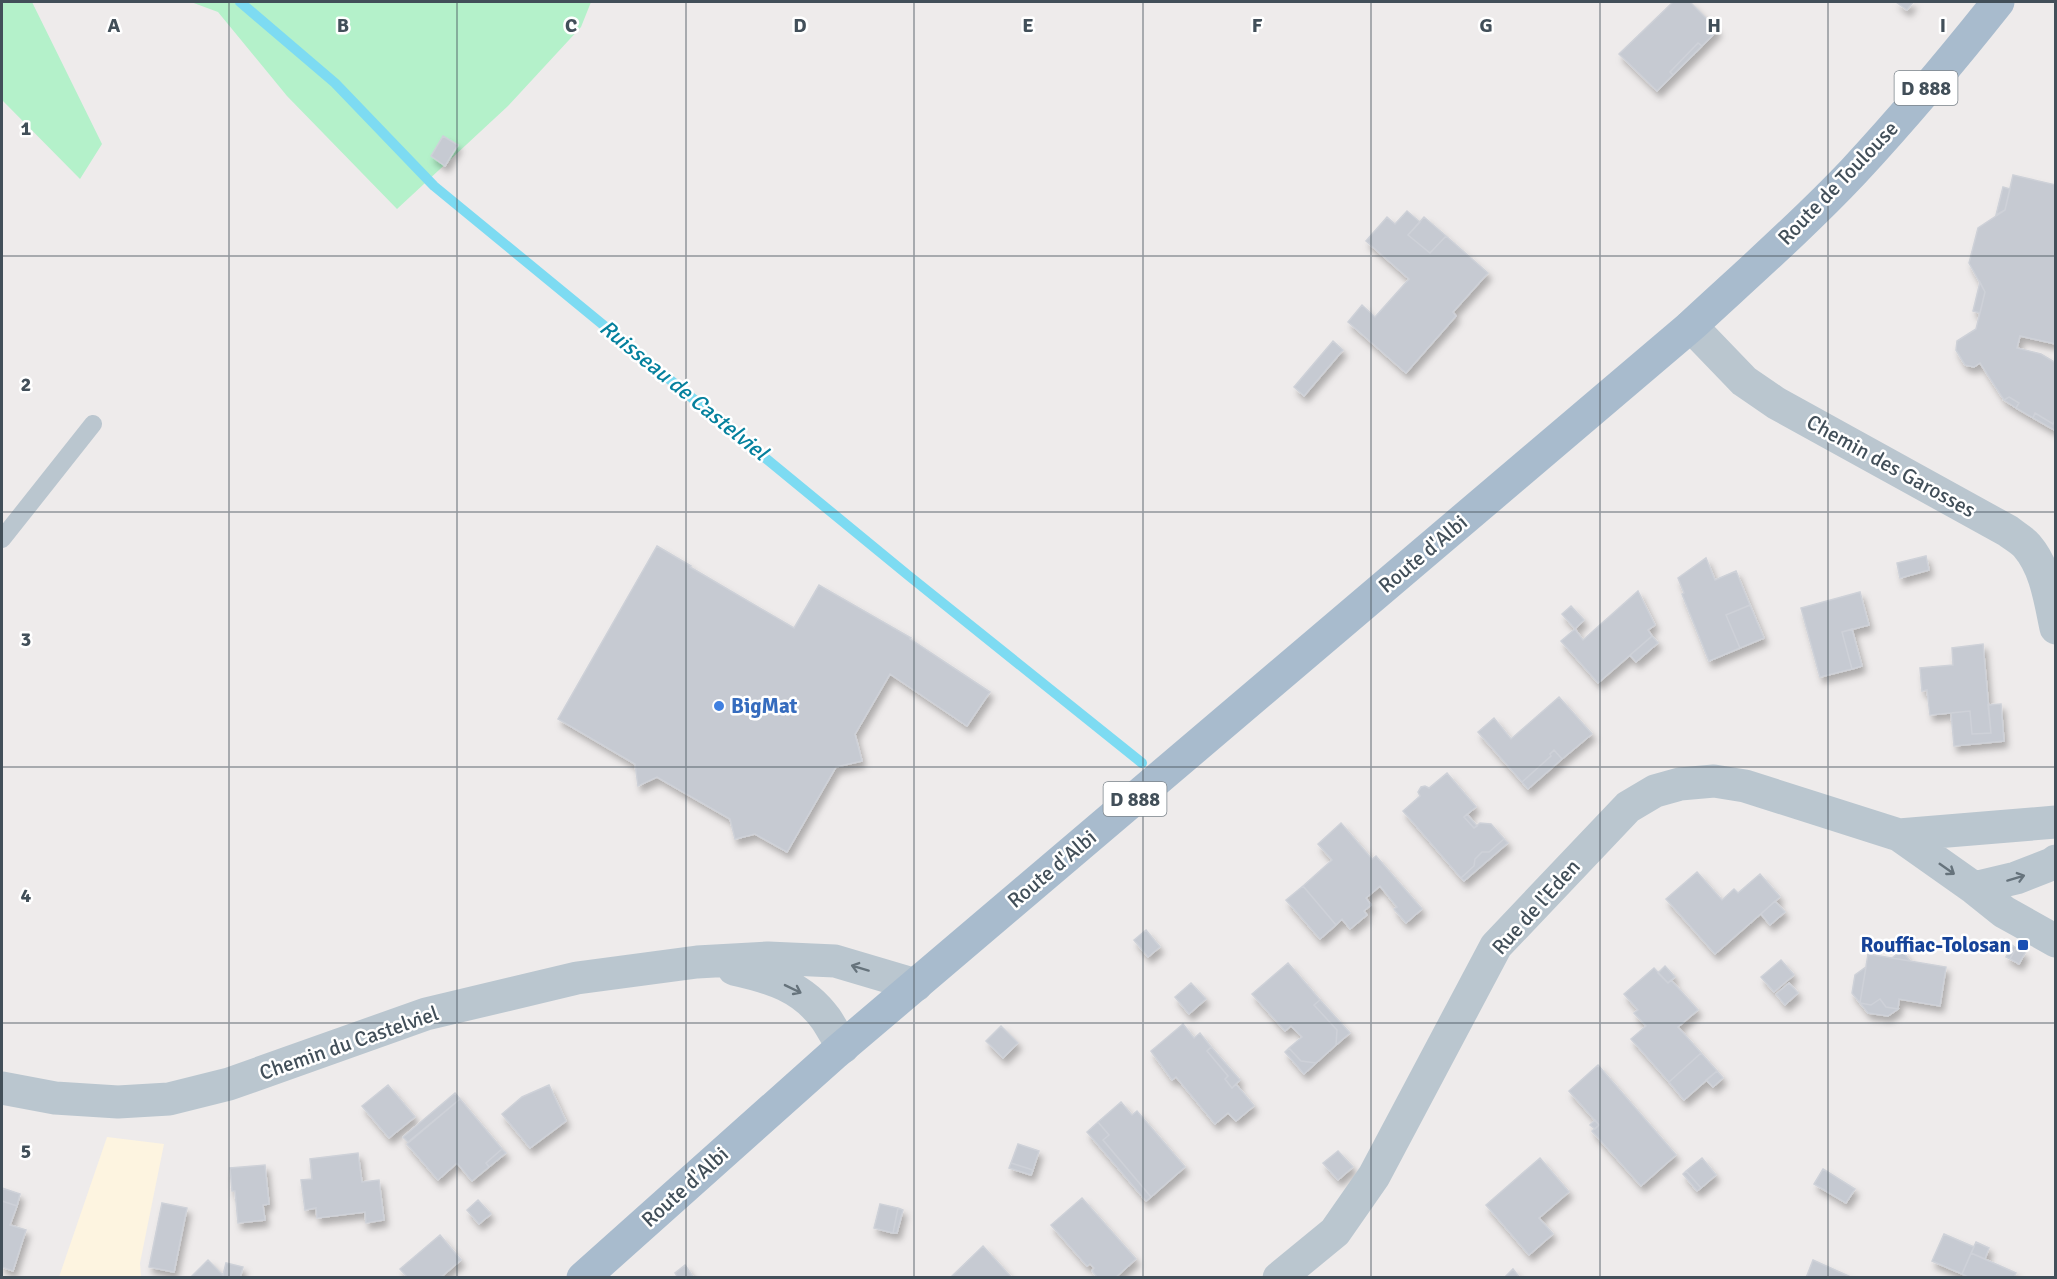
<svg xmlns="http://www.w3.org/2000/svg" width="2057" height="1279" font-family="Signika,sans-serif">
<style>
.commercial{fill:#fdf4e0}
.green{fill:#b4f1ca}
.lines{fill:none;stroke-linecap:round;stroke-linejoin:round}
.stream{stroke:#7ddbf2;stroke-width:10}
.building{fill:#c6cad2;stroke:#ced1d8;stroke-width:1.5;filter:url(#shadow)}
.service{stroke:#bac6cf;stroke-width:18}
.minor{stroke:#bac6cf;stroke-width:33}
.tertiary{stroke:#bac6cf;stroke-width:33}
.primary{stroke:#a8bbcd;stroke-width:33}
.oneway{stroke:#66737c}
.grid{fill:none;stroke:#424f59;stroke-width:1.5;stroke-opacity:0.55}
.shop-dot{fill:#3f7fe0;stroke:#fff;stroke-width:2}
.transit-dot{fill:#1a4fb4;stroke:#fff;stroke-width:2}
.labels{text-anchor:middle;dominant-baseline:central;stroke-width:5;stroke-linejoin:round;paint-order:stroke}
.shield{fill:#fff;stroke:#7b848b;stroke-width:1.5}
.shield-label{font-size:20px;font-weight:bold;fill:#424f59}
.street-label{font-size:21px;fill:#424f59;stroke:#fff}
.shop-label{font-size:21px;font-weight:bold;fill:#366cbe;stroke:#fff;text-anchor:start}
.transit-label{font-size:21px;font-weight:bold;fill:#164399;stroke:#fff;text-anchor:end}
.water-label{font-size:22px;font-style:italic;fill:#04809d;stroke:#fff}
.grid-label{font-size:20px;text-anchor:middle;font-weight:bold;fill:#424f59;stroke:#fff;stroke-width:5;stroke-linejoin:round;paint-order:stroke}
</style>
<defs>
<filter id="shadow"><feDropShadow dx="3.5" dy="6" stdDeviation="3" flood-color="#0004"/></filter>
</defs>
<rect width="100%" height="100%" fill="#eeebeb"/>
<path class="commercial" d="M107 1137 164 1144 140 1263 141 1277H59Z"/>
<path class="green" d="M2 2H32L102 144 80 179 2 100Z
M191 2H591L581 27 508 106 397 209 287 96 218 12Z"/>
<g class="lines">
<path class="stream" d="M240 2 335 83 434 186 909 576 1142 763"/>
</g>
<path class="building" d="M1673 2H1690L1718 30 1702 46 1698 43 1670 72 1673 75 1657 91 1619 54Z
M1896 2H1913L1907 10Z
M1698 43 1702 46 1673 75 1670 72Z
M443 136 458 145 445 166 431 156Z
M2013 175 2056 185V344L2020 336 2017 348 2041 354 2056 363V418L2053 424 2035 413 2033 418 2016 408 2019 403 2009 397 2004 400 1980 363 1974 367 1965 365 1956 350 1957 341 1976 329 1985 292 1969 263 1978 228 2005 210Z
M2003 187 2010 189 2005 210 1996 215Z
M1407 211 1420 222 1408 235 1430 253 1446 236 1488 273 1453 312 1456 316 1406 373 1348 322 1362 305 1375 317 1409 279 1366 241 1387 217 1395 224Z
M1424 217 1446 236 1430 253 1408 235Z
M1980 282 1985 292 1980 313 1973 311Z
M1333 341 1343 350 1304 396 1294 387Z
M2009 397 2019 403 2016 408 2004 400Z
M2035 413 2053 424 2056 418V431L2033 418Z
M657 546 691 566 690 567 794 628 819 585 911 638 910 639 990 692 967 726 890 674 855 734 862 761 836 767 787 852 755 834 735 839 730 819 657 777 638 786 635 764 558 719Z
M1926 556 1929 570 1900 578 1897 563Z
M1706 558 1715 580 1736 571 1750 605 1726 615 1740 648 1709 661 1682 594 1684 593 1678 578Z
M1638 591 1655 625 1648 630 1652 636 1598 683 1561 641 1575 629 1583 640Z
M1860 592 1869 625 1842 632 1852 669 1820 677 1801 608Z
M1750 605 1764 638 1740 648 1726 615Z
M1571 606 1584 620 1575 629 1562 614Z
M1852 629 1862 666 1852 669 1842 632Z
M1652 636 1658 643 1636 662 1630 655Z
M1983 644 1991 733 1972 734 1970 711 1930 715 1927 690 1922 691 1920 668 1953 665 1952 648Z
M1559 697 1592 734 1562 759 1554 750 1550 754 1551 756 1522 782 1478 732 1494 718 1511 739Z
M2001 704 2004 741 1954 746 1951 713 1970 711 1972 734 1991 733 1988 705Z
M1554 750 1562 759 1528 789 1522 782 1551 756 1550 754Z
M1447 773 1476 807 1464 817 1474 828 1480 823 1491 824 1504 839 1489 852H1482L1475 859 1474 866 1461 878 1403 811 1420 796 1418 792 1421 787 1425 786 1429 788Z
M1467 814 1477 826 1474 828 1464 817Z
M1341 823 1372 859 1376 856 1422 909 1406 923 1394 909 1397 907 1380 886 1366 898 1371 905 1364 911 1367 915 1350 929 1342 919 1336 925 1303 886 1332 860 1318 844Z
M1504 839 1508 843 1464 881 1461 878 1474 866 1475 859 1482 852H1489Z
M1697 872 1722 900 1734 889 1738 893 1760 874 1780 897 1715 954 1666 899Z
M1303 886 1336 925 1320 939 1286 900Z
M1775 901 1785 912 1770 925 1761 914Z
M1146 930 1160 947 1148 957 1134 940Z
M2012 945 2016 948 2010 959 2006 957Z
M2016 948 2025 953 2019 964 2010 959Z
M1902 950 1910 961 1892 958Z
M1868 954 1946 967 1940 1006 1899 999 1898 1009 1886 1007 1880 999 1871 1005 1860 1003Z
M1781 960 1794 975 1774 992 1761 977Z
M1288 963 1320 1000 1314 1005 1337 1030 1336 1045 1316 1063 1301 1061 1289 1048 1302 1037 1291 1026 1285 1031 1252 994Z
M1665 966 1675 977 1668 983 1658 973Z
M1866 967 1860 1003 1852 993 1855 975Z
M1654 968 1668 983 1671 980 1698 1010 1678 1027 1701 1053 1669 1082 1631 1039 1646 1026 1634 1013 1638 1010 1624 994Z
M1191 983 1206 999 1189 1014 1175 997Z
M1789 983 1798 993 1785 1005 1776 994Z
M1880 999 1886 1007 1898 1009 1888 1016 1868 1013 1860 1003 1871 1005Z
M1320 1000 1350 1033 1336 1045 1337 1030 1314 1005Z
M1183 1024 1194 1038 1200 1033 1211 1047 1207 1051 1228 1076 1225 1079 1232 1088 1236 1084 1254 1106 1236 1121 1228 1113 1215 1124 1176 1077 1172 1080 1151 1051Z
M1001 1026 1018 1043 1003 1058 986 1041Z
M1211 1047 1240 1080 1232 1088 1225 1079 1228 1076 1207 1051Z
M1289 1048 1301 1061 1316 1063 1304 1074 1285 1052Z
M1701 1053 1717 1071 1684 1100 1669 1082Z
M1598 1065 1676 1155 1641 1186 1592 1131 1599 1125 1569 1091Z
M1717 1071 1723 1078 1713 1087 1706 1080Z
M388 1085 415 1117 389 1138 362 1106Z
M549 1085 566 1121 530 1148 502 1114 522 1097Z
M455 1093 460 1099 408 1142 403 1137Z
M460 1099 502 1149 486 1163 489 1167 472 1181 457 1163 438 1180 407 1144Z
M1121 1102 1132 1115 1137 1111 1185 1167 1151 1197 1103 1140 1109 1135 1098 1122Z
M1595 1120 1599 1125 1595 1129 1590 1125Z
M1098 1122 1109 1135 1103 1140 1151 1197 1146 1201 1087 1132Z
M1018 1144 1039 1151 1033 1170 1011 1163Z
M502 1149 506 1153 489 1167 486 1163Z
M1338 1151 1353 1167 1338 1180 1323 1163Z
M358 1153 362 1182 379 1180 384 1220 366 1223 365 1212 317 1218 316 1208 305 1210 301 1180 312 1179 310 1159Z
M1540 1158 1569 1192 1539 1218 1553 1234 1529 1255 1486 1205Z
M1702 1158 1716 1175 1701 1188 1686 1171Z
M1011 1163 1033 1170 1031 1175 1009 1168Z
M265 1165 269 1204 263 1205 265 1220 238 1223 235 1191H232L230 1168Z
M1823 1169 1855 1189 1846 1203 1814 1184Z
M1686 1171 1701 1188 1697 1191 1683 1174Z
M2 1188 20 1194 17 1206 2 1201Z
M1082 1198 1136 1259 1115 1278H1098L1092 1271 1094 1268 1090 1264 1087 1266 1051 1225Z
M478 1200 491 1214 479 1224 467 1210Z
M2 1201 17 1206 10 1225 26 1230 13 1271 2 1267Z
M162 1203 187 1208 174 1272 149 1267Z
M880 1204 898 1208 893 1233 874 1228Z
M898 1208 903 1210 897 1233H893Z
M1944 1234 1974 1247 1962 1274 1932 1261Z
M440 1235 461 1260 440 1278H408L400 1269Z
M1976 1242 1989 1248 1985 1259 1971 1253Z
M983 1246 1012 1278H950Z
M1971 1253 2016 1273 2014 1278H1970L1962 1274Z
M208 1260 223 1275 226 1263 243 1267 240 1278H190Z
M1813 1260 1853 1278H1806Z
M685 1265 694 1278H678L675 1273Z
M1513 1269 1520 1278H1504Z"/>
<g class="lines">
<path class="service" d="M2 539 93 424"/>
<path class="minor" d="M1691 326 1744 381 1776 403 2008 531C2014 536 2022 540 2027 546 2046 568 2050 600 2056 628
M1899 835 2056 822
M1974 888 2016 878 2052 864 2056 861
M1279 1278 1335 1232 1374 1176 1496 946 1628 807 1655 791 1680 784 1714 781 1745 786 1899 835 1974 888 2004 912 2056 941"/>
<path class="tertiary" d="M734 969C771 977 803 987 826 1019 832 1028 837 1038 843 1047
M2 1088 55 1098 118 1102 169 1099 229 1084 426 1014 577 978 697 962 768 958 835 961 916 985"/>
<path class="primary" d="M583 1278 834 1054 1691 326C1746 275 1802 226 1853 172 1904 117 1952 60 1998 2"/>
</g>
<defs><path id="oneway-shaft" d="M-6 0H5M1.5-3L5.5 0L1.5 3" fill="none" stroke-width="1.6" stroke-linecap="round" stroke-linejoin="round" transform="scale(1.5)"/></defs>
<g class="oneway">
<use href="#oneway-shaft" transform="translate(1947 869) rotate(35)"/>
<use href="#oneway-shaft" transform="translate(2016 878) rotate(-17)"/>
<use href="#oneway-shaft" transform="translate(860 968) rotate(-163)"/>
<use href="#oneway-shaft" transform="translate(793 989) rotate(26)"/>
</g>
<path class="grid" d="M229 2V1278M457 2V1278M686 2V1278M914 2V1278M1143 2V1278M1371 2V1278M1600 2V1278M1828 2V1278M2 256H2056M2 512H2056M2 767H2056M2 1023H2056"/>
<circle class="shop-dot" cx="719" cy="706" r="6"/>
<rect class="transit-dot" x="2017" y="939" width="12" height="12" rx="3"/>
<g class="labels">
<g class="shield">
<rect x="1894.5" y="71" width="63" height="34" rx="4.5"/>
<rect x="1103.5" y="782" width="63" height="34" rx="4.5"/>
</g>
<g class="shield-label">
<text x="1926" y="88">D 888</text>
<text x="1135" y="799">D 888</text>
</g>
<g class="street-label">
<text transform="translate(1838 183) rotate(-46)">Route de Toulouse</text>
<text transform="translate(1891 466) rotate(29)">Chemin des Garosses</text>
<text transform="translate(1423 554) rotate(-40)">Route d'Albi</text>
<text transform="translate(1052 869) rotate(-40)">Route d'Albi</text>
<text transform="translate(1536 907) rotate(-48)">Rue de l'Eden</text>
<text transform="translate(349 1043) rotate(-19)">Chemin du Castelviel</text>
<text transform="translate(685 1187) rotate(-42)">Route d'Albi</text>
</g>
<g class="shop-label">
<text x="731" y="706">BigMat</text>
</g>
<g class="transit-label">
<text x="2011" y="945">Rouffiac-Tolosan</text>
</g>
<g class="water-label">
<text transform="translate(684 390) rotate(39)">Ruisseau de Castelviel</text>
</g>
</g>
<g class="grid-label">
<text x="114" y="32">A</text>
<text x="343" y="32">B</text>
<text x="571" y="32">C</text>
<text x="800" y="32">D</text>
<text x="1028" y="32">E</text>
<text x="1257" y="32">F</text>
<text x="1486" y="32">G</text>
<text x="1714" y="32">H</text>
<text x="1943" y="32">I</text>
<text x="26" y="135">1</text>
<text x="26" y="391">2</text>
<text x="26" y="646">3</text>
<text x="26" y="902">4</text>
<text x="26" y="1158">5</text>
</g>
<rect width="2057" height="1279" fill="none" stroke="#424f59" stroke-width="6"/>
</svg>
